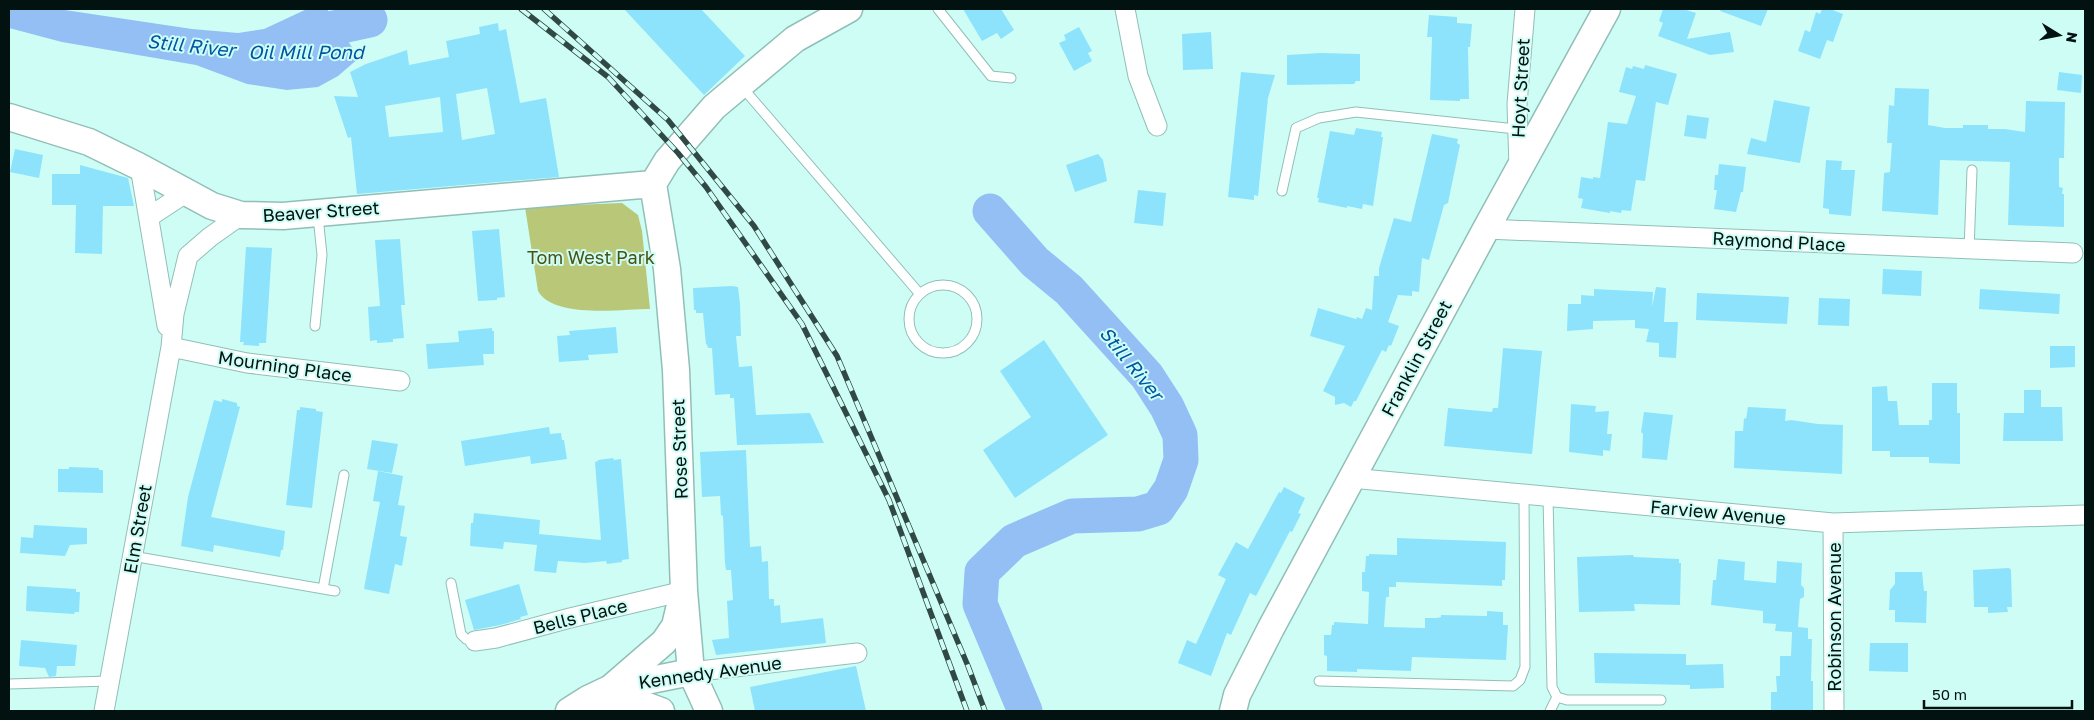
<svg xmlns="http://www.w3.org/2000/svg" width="2094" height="720" font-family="'Golos Text',sans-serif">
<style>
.green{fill:#b9c779}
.water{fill:#93bff4}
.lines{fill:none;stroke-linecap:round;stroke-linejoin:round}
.river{stroke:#93bff4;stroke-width:35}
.building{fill:#8de3fc;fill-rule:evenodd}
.lane-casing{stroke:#91bfb8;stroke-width:11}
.street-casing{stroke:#91bfb8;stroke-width:21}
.secondary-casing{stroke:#91bfb8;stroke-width:29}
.lane{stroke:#fff;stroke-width:9}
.street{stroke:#fff;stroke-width:19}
.secondary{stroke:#fff;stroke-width:26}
.rail-casing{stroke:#314945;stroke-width:5.5}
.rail{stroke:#cefdf6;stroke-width:4;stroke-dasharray:11;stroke-linecap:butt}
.labels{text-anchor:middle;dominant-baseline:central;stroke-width:4;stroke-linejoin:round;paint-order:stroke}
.street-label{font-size:18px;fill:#021210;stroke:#cefdf6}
.park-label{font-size:18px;fill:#4a5313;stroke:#cefdf6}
.water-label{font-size:19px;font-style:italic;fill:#0056a3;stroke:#cefdf6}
</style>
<rect width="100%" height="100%" fill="#cefdf6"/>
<path class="green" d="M622 203 638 215 642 231 650 309C622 309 554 319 538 291L525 207Z"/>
<path class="water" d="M9 9H58L192 29 238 33 264 29 307 9H327L359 58 338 76 318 87 287 90 247 84 196 65 62 42 9 28Z"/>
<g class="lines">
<path class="river" d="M295 45 329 29 370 20
M990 211 1035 262 1069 290 1147 376 1167 407 1180 435 1181 460 1171 489 1158 508 1138 514 1072 516 1014 541 982 572 980 604 1025 711"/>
</g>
<path class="building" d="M624 9H701L745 56 704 95Z
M963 9H1001L1014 30 1001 39 997 33 982 41Z
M1663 9H1683L1696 13 1687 39 1730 32 1734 52 1710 55 1658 36 1663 23 1659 21Z
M1721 9H1768L1761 26 1720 11Z
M1822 9H1830L1843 14 1833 42 1827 40 1820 59 1798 51 1805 30 1810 32 1816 12 1820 14Z
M1429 15 1457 17V23L1472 24 1470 47H1468L1469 99H1460V101L1430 100 1432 37H1427Z
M498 23 499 31 506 29 520 103 546 98 559 177 357 194 351 137 348 138 334 96 358 97 350 72 366 64 407 50 409 65 449 57 446 41 480 34 479 27ZM487 88 495 134 462 140 456 94ZM440 97 443 132 389 137 385 106Z
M1079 27 1092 51 1088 53 1092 61 1074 71 1059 43 1066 40 1064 35Z
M1211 32 1213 69 1183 70 1182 34Z
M1321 53 1360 54V81H1356L1354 84 1287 85V55Z
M1645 65 1677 74 1668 105 1656 102 1645 181 1636 180 1631 211 1622 210 1621 213 1610 211V213L1581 208 1583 199 1578 198 1581 177 1593 179V177L1600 178 1608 122 1627 124 1636 96 1619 92 1626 67 1632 69 1633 66 1644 69Z
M1241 72 1275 75 1268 98 1258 196 1254 195V200L1228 197Z
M2059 72 2082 75 2081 93 2057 90Z
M1895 88 1929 89 1928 125 1945 128H1963V125H1988V129H2005L2025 132 2026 101 2065 102 2064 158H2059V187L2063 188 2062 194H2064V227L2008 225 2010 162 1940 160 1938 215 1882 211 1884 173 1890 172 1892 143H1887L1889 105 1894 106Z
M1774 100 1810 107 1800 163 1747 154 1751 138 1766 142Z
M1687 115 1709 118 1706 139 1684 136Z
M1356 128 1382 132 1381 137H1383L1373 206 1363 204 1362 209 1347 206V208L1318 202 1319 198H1317L1330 131 1354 135Z
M1432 134 1458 139 1457 143 1460 145 1448 203 1444 205 1429 260 1422 258 1419 292 1412 291V296L1398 295 1388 322 1399 326 1391 346 1389 345 1386 352 1382 350 1356 401H1354L1351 407 1344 403 1335 405V397L1323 391 1345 346 1310 336 1318 308 1356 319 1357 317 1362 319 1366 308 1372 310 1374 276H1379V268L1394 218 1411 222Z
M15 149 43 155 39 178 10 172Z
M1098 154 1103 160 1107 181 1075 192 1066 165Z
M1826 160 1842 161 1841 170H1855L1851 216 1829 214V209L1823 208Z
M1719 164 1746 167 1743 192H1741L1736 212 1714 209 1717 190H1714L1715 175H1718Z
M80 165 128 178 134 206H103L102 254 75 253 76 205H52V174H80Z
M1138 190 1166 193 1163 226 1134 223Z
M499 229 505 297 497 298V300L478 301 472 231Z
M400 239 405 305H401L404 338 393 339V342L377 343V340L370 341 368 307 380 306 375 240Z
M246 247 272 248 266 343H259V346L243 345 244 342H240Z
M1883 269 1922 271 1921 296 1882 294Z
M732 286 738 287 740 304 741 336H736L739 367 752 366 756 415 810 413 824 443 737 445 734 398H730V394L715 395 712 348H708L707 344 706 345 703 313H696V310H694L693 288Z
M1656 287 1666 288 1664 322H1678L1676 358 1659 357V343L1646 342 1649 329 1635 328V320L1593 321V329L1567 331 1568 304H1581V295L1594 296V289L1653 292 1652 307Z
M1980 289 2060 294 2059 314 1979 309Z
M1697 293 1789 297 1787 324 1696 320Z
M1819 298 1850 299 1849 326 1818 325Z
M616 327 618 353 588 355 589 360 559 362 557 336 570 335 569 331Z
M492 328V331H494V354H483L484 365 428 369 426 344 459 342 458 331Z
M1044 340 1108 435 1015 498 983 450 1031 417 1000 371Z
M2050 346H2075V367L2050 368Z
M1503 348 1542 351 1532 454 1444 446 1448 408 1492 412 1493 408H1498Z
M1932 383H1957V413H1960V464L1929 463V457H1890V451H1872V387L1887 386 1888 401H1897L1899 425H1929V420H1932Z
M2024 390H2041V407H2062L2063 441H2003L2004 413H2024Z
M222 399 237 403V406L240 407 211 517 285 531 283 550H281L280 557 214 545 213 552 181 546 188 497 214 400 222 402Z
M1571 404 1596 406 1595 412 1609 411 1607 434H1612L1610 451 1603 450V456L1569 452Z
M300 407 316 409V411L323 412 312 508 286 505 297 410H300Z
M1748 407 1786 409 1785 421 1791 420 1818 424 1843 425 1842 474 1734 468 1735 431H1743L1744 418 1746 419Z
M1644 412 1673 415 1667 460 1642 458 1643 434 1641 432Z
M549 427 550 434 561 433 562 440H564L567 459 531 464 530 456 465 466 461 441Z
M372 440 398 444 392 473 367 469Z
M746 450 750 547 761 546 762 562 768 561 769 599H774V606L780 605 781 623 823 618 826 643 716 655 712 640 729 638 727 601 733 600 731 570H726L725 563 723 516 721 515 720 496 702 497 700 452Z
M613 458 614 460 621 459 629 559 622 560V562L607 564 606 561 585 563 558 561 556 573 534 571 537 545 504 542 503 549 470 546 471 523H473L474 513 540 520 539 534 601 540 595 462 598 461V460Z
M69 467 99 468V470H103V493L58 492V469H69Z
M378 471 403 476 398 505 405 506 400 536 407 537 402 566 395 564 389 594 364 589 380 502 373 501Z
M1284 487 1305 498 1298 513 1301 514 1292 532 1290 531 1256 596 1250 593 1231 635 1227 633 1211 676 1178 663 1187 640 1196 644 1226 579 1218 575 1236 542 1248 549 1279 492 1281 493Z
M34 525 87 528V544L70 545 65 556 20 553 21 537 33 538Z
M1397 538 1506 542 1505 580H1502V586L1396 582V587H1389V597H1386L1384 627 1425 628V618H1437L1441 617V615L1487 616V611L1503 612V625H1508L1506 660 1412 657 1411 671 1357 669V672L1327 671V656L1324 655V635H1331L1332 625H1334V622L1368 624 1369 592 1362 591V572H1365L1366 556H1369V554L1397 555Z
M1633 555 1634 557 1679 559V563H1681L1680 605 1634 604 1635 611 1579 612 1577 557Z
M1718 559 1745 562 1744 580 1776 583 1777 561 1802 563 1801 585 1804 588V597L1800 599 1798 627 1808 628V639H1812L1811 681H1813V711L1771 710V692H1777L1776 676H1780V656H1791L1792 632 1775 631 1776 624 1763 623V611L1711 605 1713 580H1716Z
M2009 568 2011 570 2012 607H2007L2008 612 1988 613V607H1974L1973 570Z
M1895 572H1922L1924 591H1927L1926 623 1895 622V610H1889L1890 590 1895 584Z
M519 584 528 615 520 617 521 619 500 625 474 630 465 600Z
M27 586 76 589V592H80L79 612H75L74 614 26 611Z
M21 640 77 645 75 666H57L56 676 49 677 45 668 19 666Z
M1870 643H1908V672L1869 671Z
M1594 653 1686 654V665L1723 664 1724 688 1690 689V685L1595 683Z
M856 666 866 711H755L750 687Z"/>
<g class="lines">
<defs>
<path id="lane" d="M938 9 991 76 1011 78
M742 87 919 293
M1282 191 1296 128 1319 118 1356 112 1516 129
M1969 250 1972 170
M909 319a34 34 0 1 1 68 0a34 34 0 1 1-68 0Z
M315 326 322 255 318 216
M1548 496 1552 687 1557 697 1567 700H1661
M132 556 335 591
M451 583 461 634 466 639 475 641
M323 589 344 475
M1319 681 1513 686 1520 680 1525 667 1524 494
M9 684 109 681
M1550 711 1557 697"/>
<path id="street" d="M1125 9 1138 76 1157 126
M140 167 167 326
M1519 168 1517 104 1525 9
M149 217 187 192
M1486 229 2073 253
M171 347 247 363 400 381
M1351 478 1833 523 2085 515
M1833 523 1834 711
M475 641 496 638 570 618 684 591
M691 672 857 653
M104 711 171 347 174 314 188 256 210 237 241 215"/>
<path id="secondary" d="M9 117 89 142 138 166 212 206 241 215 283 216 653 184
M653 184 667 269 676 370 684 591 691 672 709 711
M653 184 667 161 714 107 795 39 849 9
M612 687 664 642 675 626 681 601
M594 699 642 704 661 711
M569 711 588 699 611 688 691 672
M1233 711 1237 695 1271 628 1486 229 1607 9"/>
</defs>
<use href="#lane" class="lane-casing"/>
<use href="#street" class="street-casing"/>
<use href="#secondary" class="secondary-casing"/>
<use href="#lane" class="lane"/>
<use href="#street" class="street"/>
<use href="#secondary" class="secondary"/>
<defs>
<path id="rail" d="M521 9 608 77 678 153 706 187 802 324 889 500 967 711
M544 9 668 120 754 226 837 356 968 666 985 711"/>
</defs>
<use href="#rail" class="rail-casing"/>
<use href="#rail" class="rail"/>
</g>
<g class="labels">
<g class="street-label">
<text transform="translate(1520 88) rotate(-87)">Hoyt Street</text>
<text transform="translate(321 211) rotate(-4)">Beaver Street</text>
<text transform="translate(1779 241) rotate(3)">Raymond Place</text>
<text transform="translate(1416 358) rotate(-62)">Franklin Street</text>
<text transform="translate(285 366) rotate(8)">Mourning Place</text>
<text transform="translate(679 449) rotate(-92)">Rose Street</text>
<text transform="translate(1718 512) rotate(5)">Farview Avenue</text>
<text transform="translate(137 529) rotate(-80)">Elm Street</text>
<text transform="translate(580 616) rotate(-14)">Bells Place</text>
<text transform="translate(1834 617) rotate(-90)">Robinson Avenue</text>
<text transform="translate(710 672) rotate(-8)">Kennedy Avenue</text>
</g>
<g class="park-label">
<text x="591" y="257">Tom West Park</text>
</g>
<g class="water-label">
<text transform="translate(191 45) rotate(6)">Still River</text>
<text x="306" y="51">Oil Mill Pond</text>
<text transform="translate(1132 363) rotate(51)">Still River</text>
</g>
</g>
<rect width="2094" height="720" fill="none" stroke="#021210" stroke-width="20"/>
<g transform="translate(2059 35) rotate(100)" stroke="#cefdf6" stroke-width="4" paint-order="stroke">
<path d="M0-4L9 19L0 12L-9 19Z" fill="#021210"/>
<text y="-8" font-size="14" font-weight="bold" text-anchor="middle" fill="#021210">N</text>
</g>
<path d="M1924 700v8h148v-8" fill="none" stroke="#021210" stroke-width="2.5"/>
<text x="1932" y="700" font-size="15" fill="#021210" stroke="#cefdf6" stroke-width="4" paint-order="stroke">50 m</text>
</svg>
